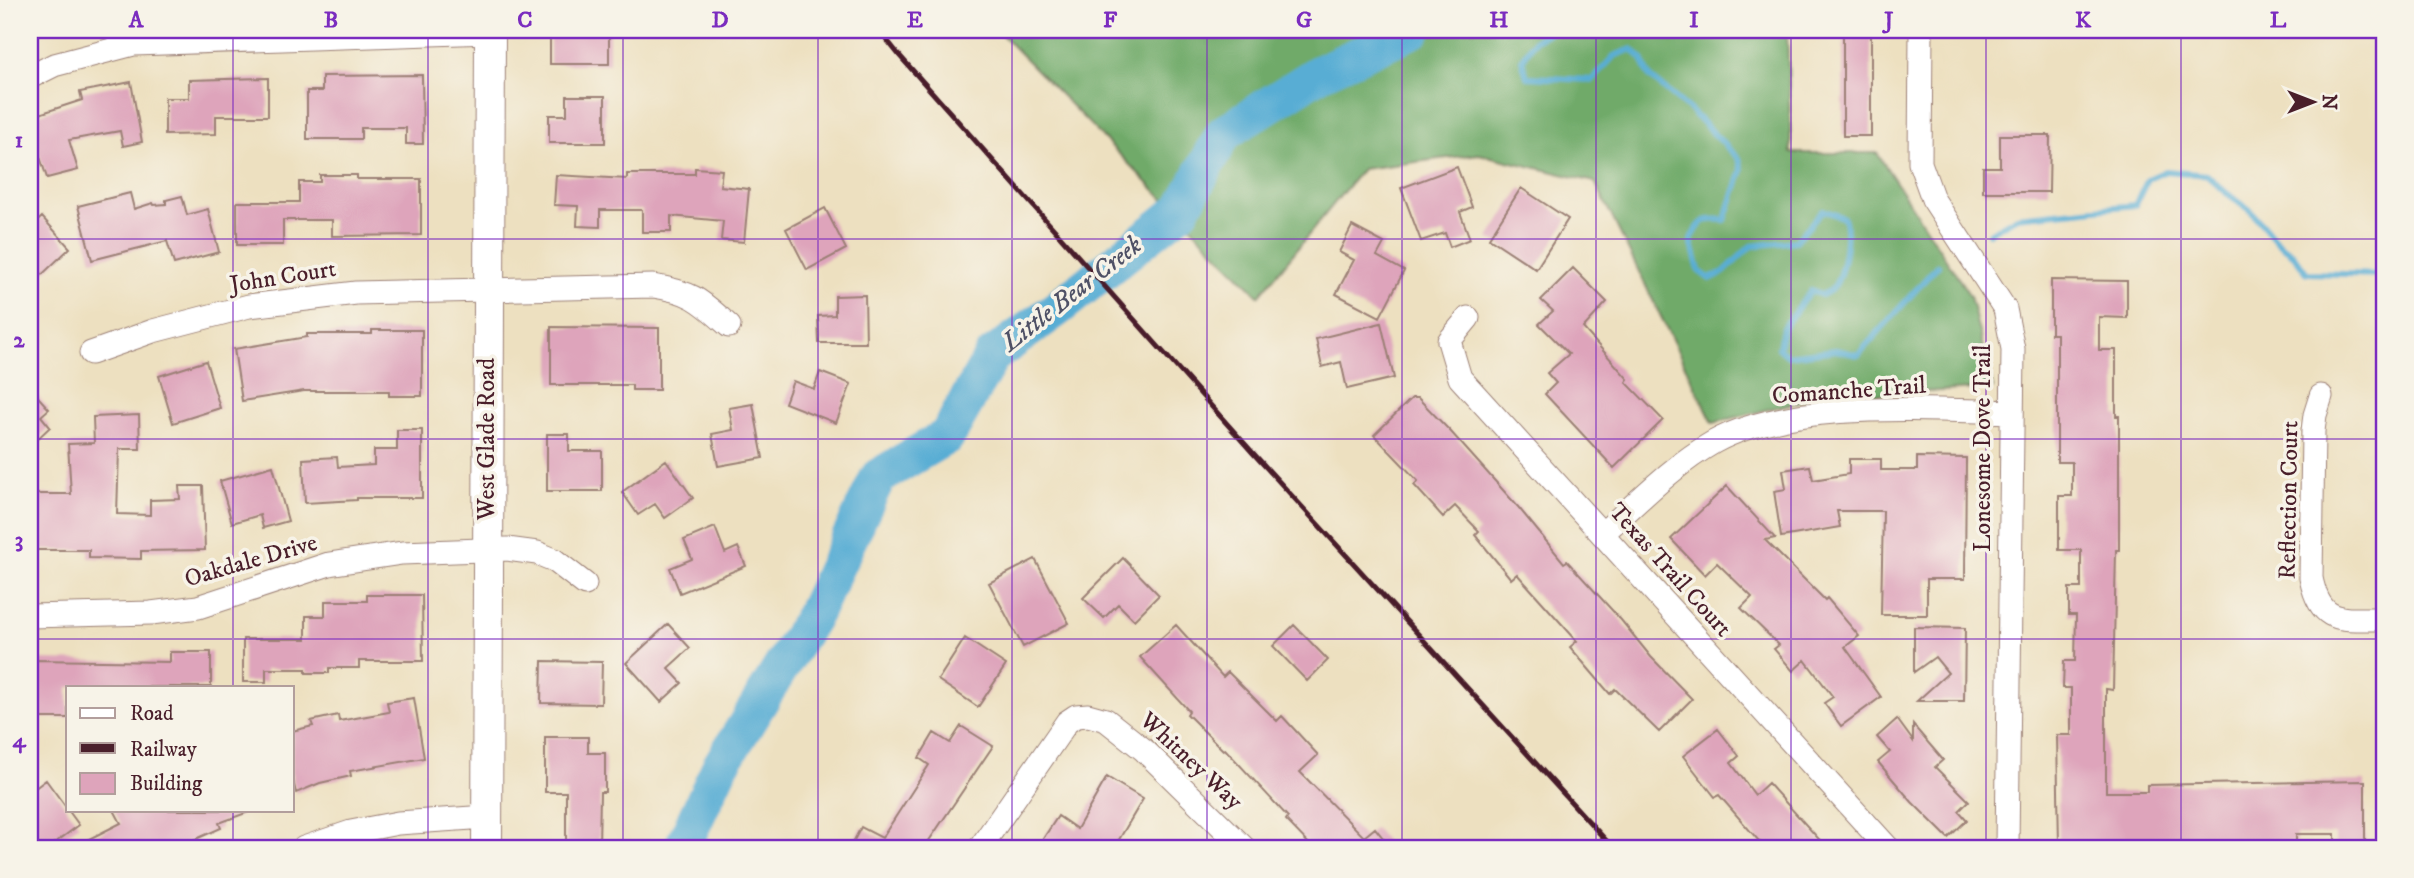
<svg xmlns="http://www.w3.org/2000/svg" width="2414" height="878" font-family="'IM FELL DW Pica',serif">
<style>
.forest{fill:#6faa69;stroke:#5c644a;stroke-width:2}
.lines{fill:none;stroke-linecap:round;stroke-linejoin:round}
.stream{stroke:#58add4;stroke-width:6}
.river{stroke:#58add4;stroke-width:37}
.building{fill:#dea4bb}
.minor-casing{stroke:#9c8076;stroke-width:25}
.major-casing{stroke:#9c8076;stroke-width:32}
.minor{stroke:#fff;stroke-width:23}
.major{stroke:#fff;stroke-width:30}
.rail{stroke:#4a1f2b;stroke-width:5}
.grid{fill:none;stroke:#7b2cbf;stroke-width:2;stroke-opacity:0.55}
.labels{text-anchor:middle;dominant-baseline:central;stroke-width:7;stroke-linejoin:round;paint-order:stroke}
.street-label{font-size:24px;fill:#4a1f2b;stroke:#f7f3e8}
.water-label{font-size:26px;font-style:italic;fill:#4f5166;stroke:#f7f3e8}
.neatline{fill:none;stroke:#7b2cbf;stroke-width:2.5}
.grid-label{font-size:23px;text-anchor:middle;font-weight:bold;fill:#7b2cbf}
</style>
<rect width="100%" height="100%" fill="#f7f3e8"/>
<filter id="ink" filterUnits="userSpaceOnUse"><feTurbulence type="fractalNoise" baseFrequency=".0143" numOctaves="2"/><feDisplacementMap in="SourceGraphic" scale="14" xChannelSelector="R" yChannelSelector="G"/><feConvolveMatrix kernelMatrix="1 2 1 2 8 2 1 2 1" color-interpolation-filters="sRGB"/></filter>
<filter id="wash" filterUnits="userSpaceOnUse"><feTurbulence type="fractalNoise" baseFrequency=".00686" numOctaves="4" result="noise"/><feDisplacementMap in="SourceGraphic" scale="28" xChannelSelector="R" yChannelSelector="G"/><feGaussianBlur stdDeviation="1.57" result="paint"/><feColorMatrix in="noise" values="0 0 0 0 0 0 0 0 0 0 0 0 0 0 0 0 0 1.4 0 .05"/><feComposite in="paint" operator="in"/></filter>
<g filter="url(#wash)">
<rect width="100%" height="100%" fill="#ede0c0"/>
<path class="forest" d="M997 30H1787L1791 153H1877L1970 296 1993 388 1814 398 1713 423 1595 182 1479 154 1362 169 1259 296Z"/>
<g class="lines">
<path class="stream" d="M1555 30 1535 40 1522 60 1527 77 1592 80 1614 56 1632 49 1642 59 1650 77 1690 110 1739 159 1742 170 1725 220C1703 218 1701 220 1691 240L1699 271 1710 279 1724 272 1751 246 1796 241 1823 210 1844 218C1850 234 1843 277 1832 289 1829 292 1825 293 1822 295L1811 290 1783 328 1779 348 1788 356 1836 350 1858 355 1938 265
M1989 233 2017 217 2135 205 2148 179 2166 171 2207 175 2225 192 2249 209 2279 244 2293 254 2307 273 2384 275"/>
<path class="river" d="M682 848 719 768 815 612 878 477 947 436 992 356 1058 308 1182 209 1224 133 1319 73 1413 30"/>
</g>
<g id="blocks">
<path class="building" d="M572 30H609V64H550V37H572Z
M1843 30H1871V136H1843Z
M422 75 423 144H406V128H361V139H307V91H322V76Z
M268 78V116H216V134L165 135V98H189V80Z
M131 82 142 142 123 146 120 131 69 140 78 170 47 178 39 154 30 157V117L82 100 80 92Z
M567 96H605V143H549V115H567Z
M2000 135H2050L2049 192H1983V167H2000Z
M1457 167 1472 207 1460 212 1470 239 1450 247 1445 233 1421 241 1401 188Z
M695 168 722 170 720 186 749 189 744 242 721 240 723 221 671 216V232H642V210H600V227L577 226 578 206 554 205 556 175 627 179V174H695Z
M320 175H357V179H421V235L332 236V220H283V245H237V202H299V182H320Z
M1521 188 1568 219 1536 269 1489 238Z
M130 193 134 209 153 203 154 205 166 204V200L182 196 187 215 208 209 219 252 174 264 167 241 92 260 78 206Z
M825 208 846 249 807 270 786 229Z
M42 217 70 248 30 286V228Z
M1352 226 1384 243 1377 256 1404 271 1380 317 1336 294 1354 260 1339 252Z
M1573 268 1607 302 1583 328 1628 379 1626 382 1663 420 1614 468 1545 394 1556 383 1547 373 1569 354 1539 324 1553 311 1541 300Z
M2051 280 2127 281V318L2099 317V350H2116V416H2119V550H2116L2113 690 2106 689V792H2147V785L2365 781V847H2335V834H2296V842H2216V848L2059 846 2057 735H2071V688H2063L2064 661H2075L2076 615H2069V588H2081V550H2059V496H2072V462H2057V334H2051Z
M865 295 866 343H819L818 316 835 315V296Z
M1381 323 1394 378 1347 389 1341 362 1322 367 1316 339Z
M551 327 659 328V390H632V385H551Z
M372 330H422V396H389V391H304L242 401 234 349 307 337V334H372Z
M206 361 220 408 173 423 159 376Z
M820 372 851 384 836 423 785 403 793 381 814 389Z
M30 388 49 409 41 416 50 427 30 446Z
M1412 398H1418L1451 432 1519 508 1564 563 1567 561 1621 620 1651 657 1692 699 1659 732 1615 689 1610 694 1570 647 1577 641 1517 574 1511 579 1475 535 1479 531 1455 506 1443 517 1414 485 1418 481 1374 435Z
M753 404 763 458 718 466 712 434 733 430 729 408Z
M139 415 140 449H119L117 514 150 515V500L180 499 179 486H203L205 550 141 551V559L89 558V550H30V510H36V494H71L68 444 94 443 93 417Z
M397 430H422V498H357V500L305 503 303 459 337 457 338 467 374 465V450H397Z
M547 434H569V451H602V491H547Z
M1917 457 1966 458 1965 579H1927V615H1881L1883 511H1837L1840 527 1781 537 1774 491 1786 489 1783 470 1810 466 1813 480 1849 474V459H1881V470H1917Z
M666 460 693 498 665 518 655 504 638 515 622 492Z
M273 466 288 521 263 528 260 515 232 523 220 481Z
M1727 486 1775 538 1765 540 1825 600 1827 598 1859 636 1845 647 1881 697 1841 726 1824 703 1833 697 1805 660 1793 671 1774 649 1779 645 1741 608 1752 597 1717 563 1705 575 1671 539Z
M715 527 725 553 738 547 746 566 680 593 670 568 692 559 684 540Z
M1123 558 1159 595 1134 620 1118 604 1104 618 1083 598Z
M1035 559 1069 623 1023 647 989 583Z
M367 595H422L423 661H359V668H329V673H306V669H266V682H243V639H306V616H325V601H367Z
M668 624 690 648 668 668 682 683 661 702 626 663Z
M1176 625 1223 677 1228 672 1277 721 1282 716 1318 755 1300 772 1364 837 1375 828 1391 848H1313L1286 820 1288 817 1225 749 1223 750 1187 714 1189 711 1140 657Z
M1294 625 1328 660 1307 681 1273 646Z
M1914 627 1965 628 1964 701H1917L1948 673 1935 657 1914 672Z
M965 638 1006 665 978 707 938 680Z
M170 652H211V687H68V718H33V660L170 662Z
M542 661 602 662 601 704 541 703Z
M414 698 424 758 350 771 351 776 320 783 296 793 292 777V731L313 726 311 721 338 715 339 721 389 712 387 702Z
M1897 719 1913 741V725L1943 760 1935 767 1969 801 1959 811 1967 820 1948 838 1912 802 1878 762 1890 752 1877 737Z
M961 726 993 746 924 848H850L861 827 882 838 929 765 919 758 934 733 950 743Z
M1718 729 1739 756 1731 763 1755 795 1768 783 1827 848H1765L1719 795 1715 797 1683 756Z
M545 737H588V753H605V792H600L599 848H566V792H545Z
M1107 777 1143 799 1114 848H1037L1058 816 1077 829Z
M46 780 79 825 48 848H30V792Z
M114 810H251V811L219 823 221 828 176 848H71L121 823Z"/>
</g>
</g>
<g filter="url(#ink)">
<use href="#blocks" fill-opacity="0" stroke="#9c8076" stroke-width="2"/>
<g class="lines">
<defs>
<path id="minor" d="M1921 30 1920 163 1933 199 2005 309 2013 349 2007 848
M30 77 54 65 134 44 490 32
M1468 318 1449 341 1460 378 1888 848
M91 353 153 331 249 306 356 293 653 286C693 292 700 300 729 326
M2321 396 2315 415 2313 431 2311 578C2321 627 2343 618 2384 619
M1602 534C1638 502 1672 466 1714 442 1790 400 1924 410 2010 412
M30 616 151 613 198 607 329 564 402 553 507 549 537 553 554 560 585 584
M304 848 351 832 398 823 487 817
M980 848 1067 722 1076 716 1088 715 1106 720 1144 750 1244 848"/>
<path id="major" d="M487 848 490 30"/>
</defs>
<use href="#minor" class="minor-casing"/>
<use href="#major" class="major-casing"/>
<use href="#minor" class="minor"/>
<use href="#major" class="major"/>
<path class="rail" d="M879 30 899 55 1253 453 1613 848"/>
</g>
</g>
<path class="grid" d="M233 30V687M428 30V848M623 30V848M818 30V848M1012 30V848M1207 30V848M1402 30V848M1596 30V848M1791 30V848M1986 30V848M2181 30V848M30 239H2384M30 439H2384M30 639H2384M233 810V848"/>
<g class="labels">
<g class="street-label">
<text transform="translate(283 277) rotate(-9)">John Court</text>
<text transform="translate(1849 391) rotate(-4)">Comanche Trail</text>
<text transform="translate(487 439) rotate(-90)">West Glade Road</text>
<text transform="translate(1983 448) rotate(-90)">Lonesome Dove Trail</text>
<text transform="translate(2289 500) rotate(-89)">Reflection Court</text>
<text transform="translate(251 561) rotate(-16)">Oakdale Drive</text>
<text transform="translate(1670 570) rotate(48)">Texas Trail Court</text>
<text transform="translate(1191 761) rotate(43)">Whitney Way</text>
</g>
<g class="water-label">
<text transform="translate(1072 294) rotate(-38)">Little Bear Creek</text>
</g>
</g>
<rect width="2414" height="878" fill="none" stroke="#f7f3e8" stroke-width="77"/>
<rect x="66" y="686" width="228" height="126" fill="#f7f3e8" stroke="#b29e9c" stroke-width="2"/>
<rect x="80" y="708" width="35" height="10" fill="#ffffff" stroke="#b29e9c" stroke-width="2"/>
<text x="130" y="720" font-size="21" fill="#4a1f2b">Road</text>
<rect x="80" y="743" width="35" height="10" fill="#4a1f2b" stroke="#b29e9c" stroke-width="2"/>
<text x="130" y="756" font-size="21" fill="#4a1f2b">Railway</text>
<rect x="80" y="773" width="35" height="21" fill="#dea4bb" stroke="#b29e9c" stroke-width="2"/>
<text x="130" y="790" font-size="21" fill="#4a1f2b">Building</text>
<g transform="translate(2313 102) rotate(90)" stroke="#f7f3e8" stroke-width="5" paint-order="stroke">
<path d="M0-5L12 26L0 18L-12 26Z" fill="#4a1f2b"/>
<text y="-10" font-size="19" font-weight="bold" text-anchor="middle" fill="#4a1f2b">N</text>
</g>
<rect x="38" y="38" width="2338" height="802" class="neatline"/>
<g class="grid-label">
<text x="136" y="27">A</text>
<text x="331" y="27">B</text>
<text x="525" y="27">C</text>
<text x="720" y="27">D</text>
<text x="915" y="27">E</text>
<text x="1110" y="27">F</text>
<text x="1304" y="27">G</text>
<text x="1499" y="27">H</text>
<text x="1694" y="27">I</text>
<text x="1889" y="27">J</text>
<text x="2083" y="27">K</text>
<text x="2278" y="27">L</text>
<text x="19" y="147">1</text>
<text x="19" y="347">2</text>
<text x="19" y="547">3</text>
<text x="19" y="747">4</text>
</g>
</svg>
